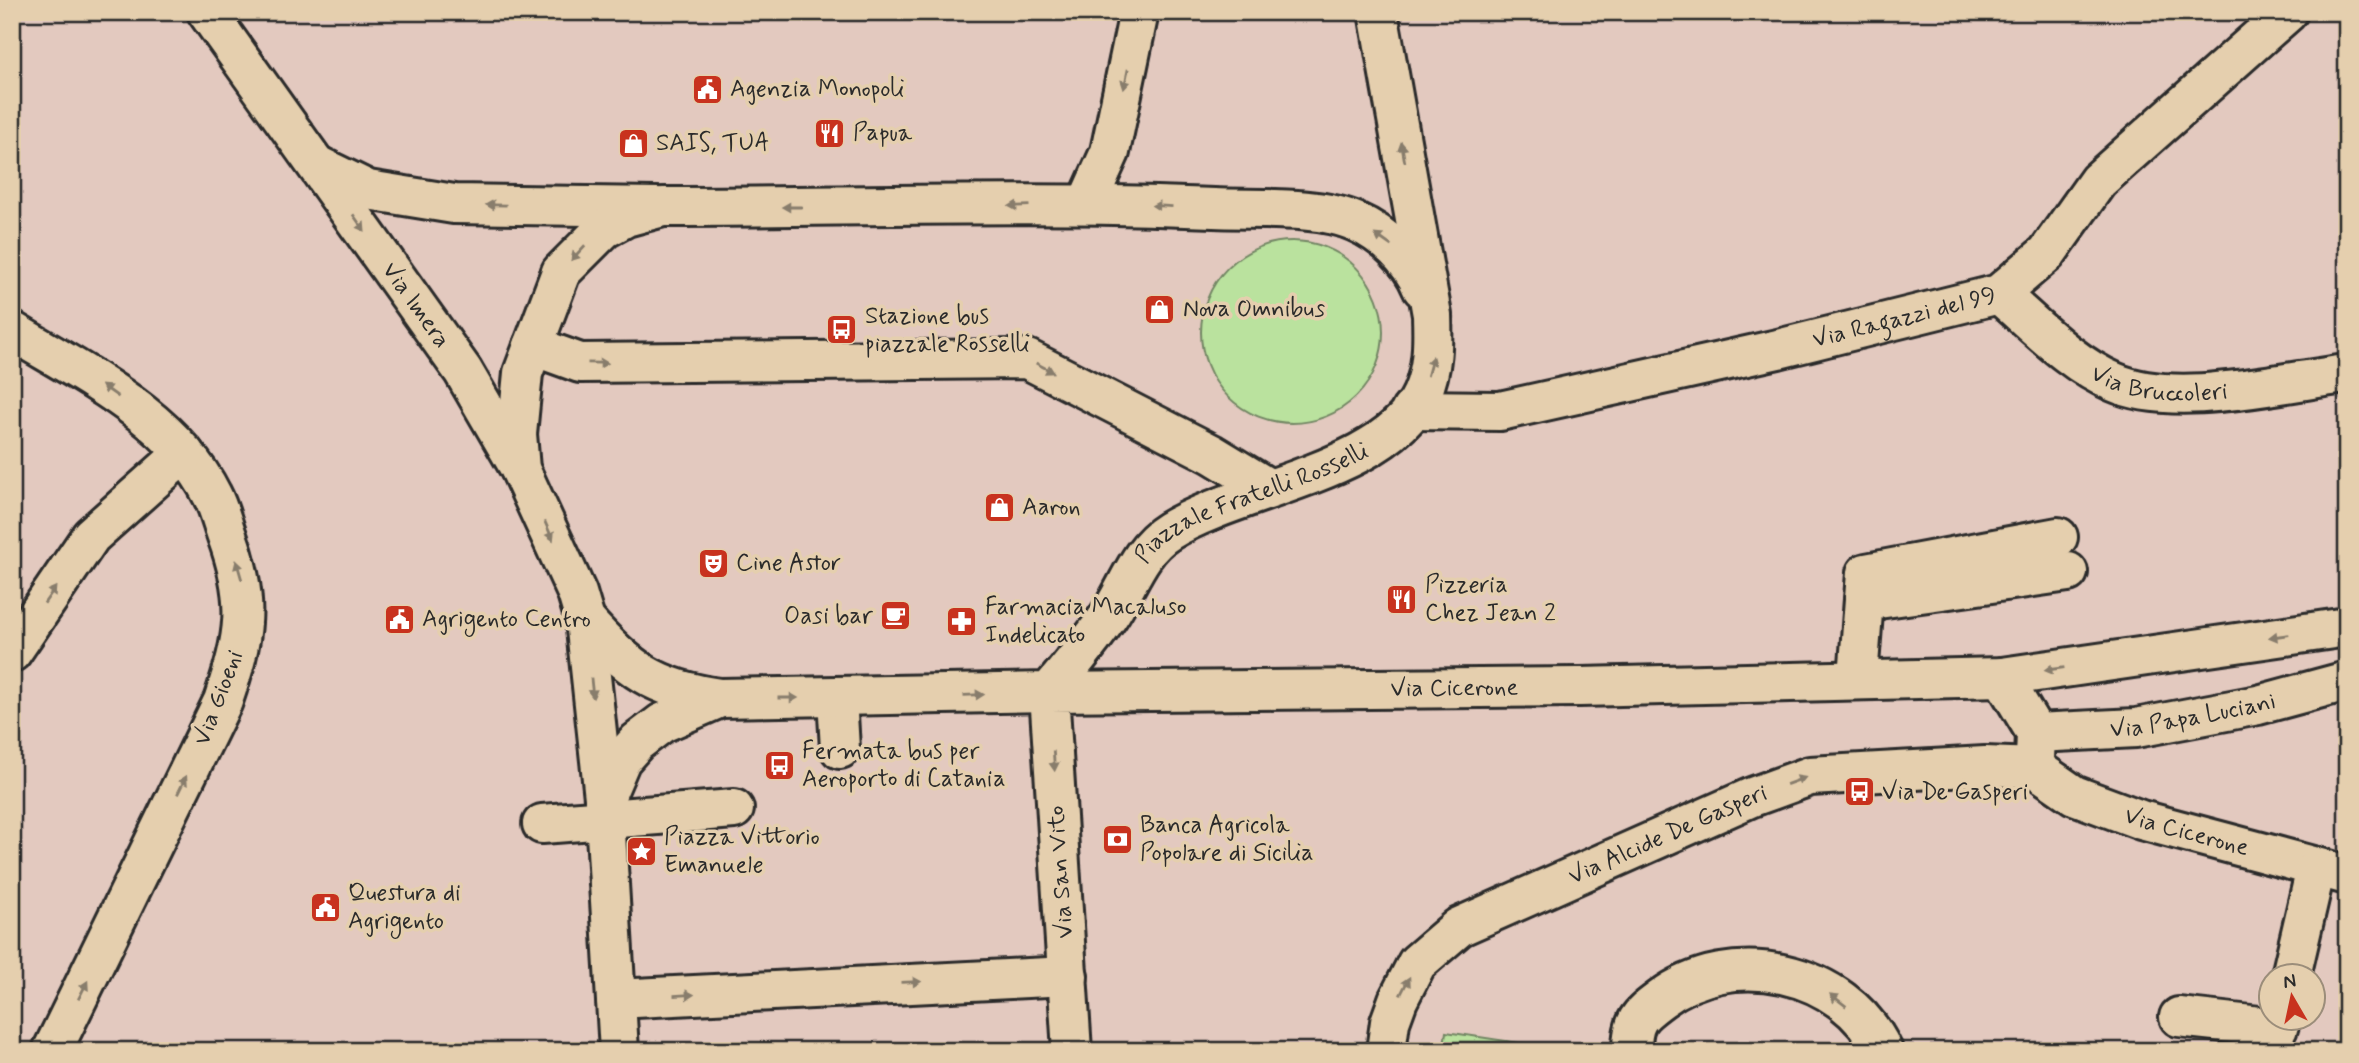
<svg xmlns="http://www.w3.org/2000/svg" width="2359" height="1063" font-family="Mynerve,sans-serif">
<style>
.grass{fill:#bae29e;stroke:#728664;stroke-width:2}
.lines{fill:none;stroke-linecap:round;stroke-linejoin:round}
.minor-casing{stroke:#2b2b2b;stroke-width:44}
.major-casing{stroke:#2b2b2b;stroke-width:44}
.minor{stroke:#e5cfae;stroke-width:38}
.major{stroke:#e5cfae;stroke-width:38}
.oneway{fill:#887d6c}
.labels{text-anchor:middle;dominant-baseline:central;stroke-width:7;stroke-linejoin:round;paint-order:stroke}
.poi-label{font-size:24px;fill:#2b2b2b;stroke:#e5cfae;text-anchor:start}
.street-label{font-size:24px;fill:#2b2b2b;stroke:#e5cfae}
</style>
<rect width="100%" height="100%" fill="#e3c9bf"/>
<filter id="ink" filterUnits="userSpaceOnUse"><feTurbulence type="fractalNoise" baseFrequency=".0143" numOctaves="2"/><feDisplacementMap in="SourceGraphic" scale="14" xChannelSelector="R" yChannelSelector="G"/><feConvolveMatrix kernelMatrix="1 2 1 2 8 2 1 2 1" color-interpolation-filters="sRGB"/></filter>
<g filter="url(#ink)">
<path class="grass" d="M1201 332a91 91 0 1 1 182 0a91 91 0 1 1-182 0Z
M1446 1032 1558 1049V1051H1443Z"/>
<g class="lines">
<defs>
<g id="minor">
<path id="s1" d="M207 12 463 371 520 469"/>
<path d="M321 167 368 190 454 204 657 207"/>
<path id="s2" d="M1999 294C2034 324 2071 364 2114 382 2175 409 2280 382 2347 374"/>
<path d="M12 331C84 375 173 417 212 495 219 508 222 522 227 536 251 602 245 636 223 701L52 1051"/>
<path d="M533 346 580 363 1027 359 1212 454 1268 488"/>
<path id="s3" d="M1411 410 1500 411 1778 349 1999 294 2047 253 2098 181 2288 12"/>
<path d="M1864 601 2068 572"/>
<path d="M12 652 91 536 184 453"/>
<path d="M2002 677 2036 733 2035 759"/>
<path d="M1858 678 1866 573 2058 537"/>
<path d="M837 697 840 749"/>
<path id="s4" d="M2036 733 2136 728 2258 705 2347 681"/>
<path id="s5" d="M2035 768 2074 795 2141 820 2347 875"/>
<path d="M542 824 734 809"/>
<path d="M2291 976 2316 868"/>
<path d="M616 999 1068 976"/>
<path d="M2179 1017 2278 1028 2281 1018"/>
<path id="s6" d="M1072 1051 1049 692 1580 687 2002 677 2347 627"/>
<path id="s7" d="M1386 1051 1390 1022 1398 1000 1417 963 1459 927 1752 797 1810 776 1985 766 2035 768"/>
<path d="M1632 1051C1632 1021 1638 1016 1661 999 1731 946 1845 969 1883 1051"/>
</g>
<g id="major">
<path d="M1087 203 1110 152 1139 12"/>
<path d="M585 620C628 669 654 689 720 698"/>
<path d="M604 798 585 620 577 593 520 469 517 434 523 373 561 272 604 229 626 217 663 207C846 207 1031 200 1214 208 1255 210 1319 205 1356 222 1384 234 1411 260 1422 288"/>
<path id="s8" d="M619 1051 604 800 621 760 637 742 662 723 720 698 1049 692C1069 668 1090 643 1108 617 1128 588 1138 550 1169 531 1238 488 1388 471 1422 394 1433 368 1433 343 1432 315L1378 12"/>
</g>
</defs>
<use href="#minor" class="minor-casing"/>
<use href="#major" class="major-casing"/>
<use href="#minor" class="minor"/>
<use href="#major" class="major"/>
</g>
<defs><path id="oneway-solid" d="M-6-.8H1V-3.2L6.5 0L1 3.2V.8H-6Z" transform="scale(1.75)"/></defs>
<g class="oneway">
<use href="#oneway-solid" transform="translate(1126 79) rotate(102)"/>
<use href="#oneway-solid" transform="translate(1403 152) rotate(-100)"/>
<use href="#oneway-solid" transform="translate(496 205) rotate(-179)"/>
<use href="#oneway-solid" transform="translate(1019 206) rotate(178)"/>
<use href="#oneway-solid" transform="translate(1162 206) rotate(-177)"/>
<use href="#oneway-solid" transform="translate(792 207) rotate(-180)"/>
<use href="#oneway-solid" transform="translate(359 223) rotate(55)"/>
<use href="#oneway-solid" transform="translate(1383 240) rotate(-145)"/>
<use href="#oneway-solid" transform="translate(578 253) rotate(133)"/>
<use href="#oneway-solid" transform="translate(598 363) rotate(1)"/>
<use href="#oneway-solid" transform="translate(1430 366) rotate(-75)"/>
<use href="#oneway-solid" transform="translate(1045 368) rotate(28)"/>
<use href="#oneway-solid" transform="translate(110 391) rotate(-145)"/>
<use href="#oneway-solid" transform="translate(549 531) rotate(66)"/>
<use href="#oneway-solid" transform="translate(239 570) rotate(-106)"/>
<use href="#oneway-solid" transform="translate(50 595) rotate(-55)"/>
<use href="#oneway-solid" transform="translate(2279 636) rotate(172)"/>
<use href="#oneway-solid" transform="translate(2054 669) rotate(172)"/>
<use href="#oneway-solid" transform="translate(592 688) rotate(84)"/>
<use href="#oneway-solid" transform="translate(974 695) rotate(-2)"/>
<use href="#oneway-solid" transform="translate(788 698)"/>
<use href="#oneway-solid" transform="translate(1054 761) rotate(86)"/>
<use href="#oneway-solid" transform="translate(1796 781) rotate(-20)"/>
<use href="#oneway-solid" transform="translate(182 785) rotate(-64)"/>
<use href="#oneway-solid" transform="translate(911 982) rotate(-2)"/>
<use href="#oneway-solid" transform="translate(1405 986) rotate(-63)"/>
<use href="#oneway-solid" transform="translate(83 990) rotate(-63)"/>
<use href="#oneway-solid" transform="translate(684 995) rotate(-3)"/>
<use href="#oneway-solid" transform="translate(1838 1000) rotate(-143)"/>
</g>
</g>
<defs>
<symbol id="civic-square" viewBox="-11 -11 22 22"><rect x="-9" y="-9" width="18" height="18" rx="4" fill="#c8321e" stroke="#e5cfae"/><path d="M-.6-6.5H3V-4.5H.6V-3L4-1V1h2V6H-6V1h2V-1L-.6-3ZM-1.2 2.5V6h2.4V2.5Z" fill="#fff"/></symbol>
<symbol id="restaurant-square" viewBox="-11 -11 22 22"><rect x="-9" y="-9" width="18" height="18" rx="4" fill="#c8321e" stroke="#e5cfae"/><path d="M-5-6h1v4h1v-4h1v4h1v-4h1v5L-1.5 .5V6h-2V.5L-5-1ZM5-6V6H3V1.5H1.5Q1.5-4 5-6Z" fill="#fff"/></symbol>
<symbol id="shop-square" viewBox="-11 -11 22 22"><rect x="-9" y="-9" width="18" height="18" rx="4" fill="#c8321e" stroke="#e5cfae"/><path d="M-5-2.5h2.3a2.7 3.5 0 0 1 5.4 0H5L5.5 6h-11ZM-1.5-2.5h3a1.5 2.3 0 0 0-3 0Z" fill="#fff"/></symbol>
<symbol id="bus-square" viewBox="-11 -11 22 22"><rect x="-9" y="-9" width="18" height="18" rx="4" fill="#c8321e" stroke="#e5cfae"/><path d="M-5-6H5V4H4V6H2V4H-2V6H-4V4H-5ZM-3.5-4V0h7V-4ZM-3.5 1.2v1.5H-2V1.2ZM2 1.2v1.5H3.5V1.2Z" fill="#fff"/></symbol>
<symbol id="theatre-square" viewBox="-11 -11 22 22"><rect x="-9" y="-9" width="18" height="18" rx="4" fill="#c8321e" stroke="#e5cfae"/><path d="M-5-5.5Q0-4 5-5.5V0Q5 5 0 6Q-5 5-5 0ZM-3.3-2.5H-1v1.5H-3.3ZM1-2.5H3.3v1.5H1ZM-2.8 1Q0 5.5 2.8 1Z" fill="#fff"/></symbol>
<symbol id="cafe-square" viewBox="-11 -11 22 22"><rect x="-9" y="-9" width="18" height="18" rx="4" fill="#c8321e" stroke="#e5cfae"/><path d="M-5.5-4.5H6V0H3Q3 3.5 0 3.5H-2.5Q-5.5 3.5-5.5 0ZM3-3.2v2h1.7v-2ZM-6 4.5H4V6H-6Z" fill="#fff"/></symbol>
<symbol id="pharmacy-square" viewBox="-11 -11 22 22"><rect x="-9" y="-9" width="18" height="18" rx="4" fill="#c8321e" stroke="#e5cfae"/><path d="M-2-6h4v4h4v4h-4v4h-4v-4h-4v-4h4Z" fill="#fff"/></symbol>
<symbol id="bank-square" viewBox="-11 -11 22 22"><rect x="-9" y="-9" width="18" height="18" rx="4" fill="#c8321e" stroke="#e5cfae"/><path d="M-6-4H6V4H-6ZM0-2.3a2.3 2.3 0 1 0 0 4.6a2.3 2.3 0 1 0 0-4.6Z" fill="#fff"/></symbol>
<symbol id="sight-square" viewBox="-11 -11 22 22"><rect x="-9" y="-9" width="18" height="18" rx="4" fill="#c8321e" stroke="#e5cfae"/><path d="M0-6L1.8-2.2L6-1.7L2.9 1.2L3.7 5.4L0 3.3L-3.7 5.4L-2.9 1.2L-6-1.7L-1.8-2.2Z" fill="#fff"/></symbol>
</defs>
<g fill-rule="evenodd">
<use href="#civic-square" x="690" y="72" width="35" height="35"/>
<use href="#restaurant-square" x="812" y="116" width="35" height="35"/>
<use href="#shop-square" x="616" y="126" width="35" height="35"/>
<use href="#shop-square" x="1142" y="292" width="35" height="35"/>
<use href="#bus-square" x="824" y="312" width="35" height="35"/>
<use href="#shop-square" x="982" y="490" width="35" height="35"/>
<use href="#theatre-square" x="696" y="546" width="35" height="35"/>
<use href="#restaurant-square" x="1384" y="582" width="35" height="35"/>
<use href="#cafe-square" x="878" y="598" width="35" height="35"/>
<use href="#civic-square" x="382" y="602" width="35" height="35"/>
<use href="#pharmacy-square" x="944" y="604" width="35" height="35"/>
<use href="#bus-square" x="762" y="748" width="35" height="35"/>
<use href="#bus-square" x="1842" y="774" width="35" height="35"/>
<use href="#bank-square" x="1100" y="822" width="35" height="35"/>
<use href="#sight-square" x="624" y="834" width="35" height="35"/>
<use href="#civic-square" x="308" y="890" width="35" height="35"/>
</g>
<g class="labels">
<g class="poi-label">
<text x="730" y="89">Agenzia Monopoli</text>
<text x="853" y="133">Papua</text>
<text x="656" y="143">SAIS, TUA</text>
<text x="1183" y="309">Nova Omnibus</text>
<text x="865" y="316">Stazione bus<tspan x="865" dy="28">piazzale Rosselli</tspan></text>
<text x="1022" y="507">Aaron</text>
<text x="736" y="563">Cine Astor</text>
<text x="1425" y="585">Pizzeria<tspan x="1425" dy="28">Chez Jean 2</tspan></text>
<text x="985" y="607">Farmacia Macaluso<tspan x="985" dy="28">Indelicato</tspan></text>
<text x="873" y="616" text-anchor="end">Oasi bar</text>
<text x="422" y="619">Agrigento Centro</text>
<text x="802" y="751">Fermata bus per<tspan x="802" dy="28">Aeroporto di Catania</tspan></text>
<text x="1882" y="792">Via De Gasperi</text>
<text x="1140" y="825">Banca Agricola<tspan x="1140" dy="28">Popolare di Sicilia</tspan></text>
<text x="664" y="837">Piazza Vittorio<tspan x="664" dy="28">Emanuele</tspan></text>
<text x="348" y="893">Questura di<tspan x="348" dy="28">Agrigento</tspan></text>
</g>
<g class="street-label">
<text stroke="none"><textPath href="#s1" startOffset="360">Via Imera</textPath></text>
<text stroke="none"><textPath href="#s3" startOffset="504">Via Ragazzi del 99</textPath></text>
<text stroke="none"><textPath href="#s2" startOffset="191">Via Bruccoleri</textPath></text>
<text stroke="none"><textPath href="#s8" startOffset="1031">Piazzale Fratelli Rosselli</textPath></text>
<text stroke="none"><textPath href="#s6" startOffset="765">Via Cicerone</textPath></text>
<text transform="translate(219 698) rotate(-69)">Via Gioeni</text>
<text stroke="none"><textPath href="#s4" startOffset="158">Via Papa Luciani</textPath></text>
<text stroke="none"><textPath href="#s5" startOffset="166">Via Cicerone</textPath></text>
<text stroke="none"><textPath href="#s7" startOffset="378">Via Alcide De Gasperi</textPath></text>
<text transform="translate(1061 872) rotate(-94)">Via San Vito</text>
</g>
</g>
<rect width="2359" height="1063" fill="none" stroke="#e5cfae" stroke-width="42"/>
<rect x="21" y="21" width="2317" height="1021" fill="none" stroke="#2b2b2b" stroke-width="2.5" filter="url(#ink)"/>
<g transform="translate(2292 997) rotate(351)"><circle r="33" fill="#e5cfae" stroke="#9b8d7a" stroke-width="2"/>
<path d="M0-5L12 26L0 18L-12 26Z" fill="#c8321e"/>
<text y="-10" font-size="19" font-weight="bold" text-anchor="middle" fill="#2b2b2b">N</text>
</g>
</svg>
